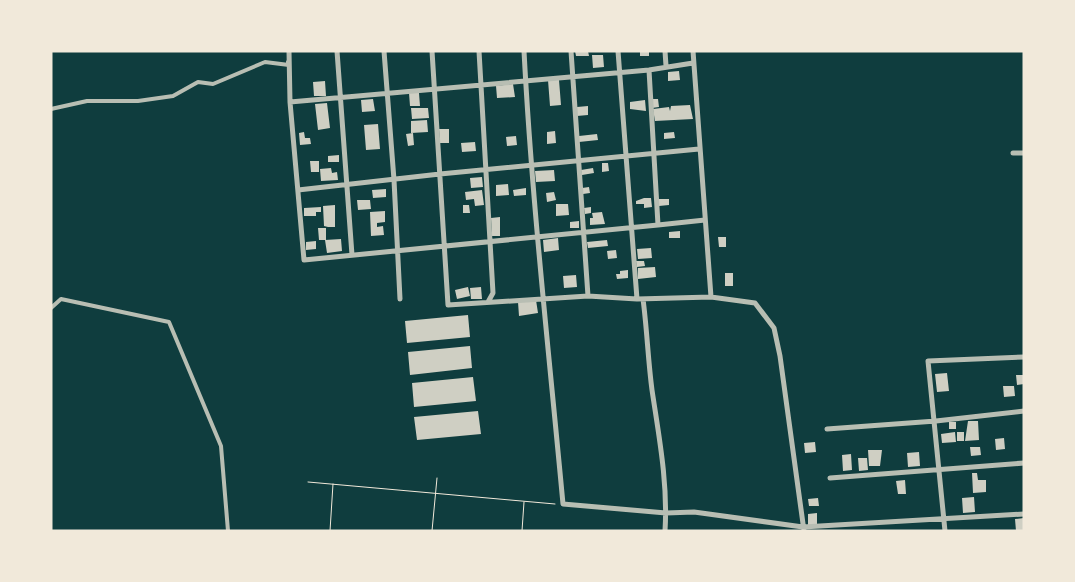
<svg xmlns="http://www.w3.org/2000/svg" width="1075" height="582" font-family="'Noto Sans',sans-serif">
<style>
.building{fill:#cfcfc3}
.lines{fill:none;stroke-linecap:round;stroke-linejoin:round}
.path{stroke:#f1e9da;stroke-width:1}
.pedestrian{stroke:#b8beb3;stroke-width:4}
.minor{stroke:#b8beb3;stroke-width:5}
</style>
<rect width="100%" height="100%" fill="#0f3d3e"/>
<path class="building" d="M575 51H588L589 56H576Z
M640 51H649V56H640Z
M592 55H603L604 67 593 68Z
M679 71 680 80 668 81V72Z
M548 80H559L561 105 550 106Z
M325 81 326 96H314L313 82Z
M513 84 515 97 497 98 496 86Z
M409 93H419L420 106H410Z
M373 99 375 111 362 112 361 100Z
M652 99H658L659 107 652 108Z
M645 100 646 111 630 109V102Z
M327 103 330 128 318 130 315 104Z
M690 105 693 119 655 121 653 109 669 107 670 111 671 106Z
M588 106V115L577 116V107Z
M411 108H428L429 118 412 119Z
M427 120 428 132 411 133V121Z
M378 124 380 149 366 150 364 125Z
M439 129H449V143H440Z
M555 131 556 143 547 144V132Z
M304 132 305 138H310L311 144 300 145 299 133Z
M674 132 675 138 664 139V133Z
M413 133 414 145 408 146 406 134Z
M597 134 598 140 579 142V136Z
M516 136 517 145 507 146 506 137Z
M475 142 476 151 462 152 461 143Z
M339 155V162H328V156Z
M310 161H319V172H311Z
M602 163H608L609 171 602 172Z
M331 168 332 173 337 172 338 180 321 181 320 169Z
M593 168 594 173 582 175 581 170Z
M554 170 555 181 536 182 535 171Z
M482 177 483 187 471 188 470 178Z
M508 184 509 195 496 196V185Z
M589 187 590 193 583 194 582 188Z
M526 188V195L514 196 513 190Z
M386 189V197L373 198 372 190Z
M482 190 484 205 475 206 474 199 466 200 465 192Z
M554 192 556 200 547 202 546 193Z
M644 198H651L652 207 644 208V204H636V201Z
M658 199H669V205L659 206Z
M357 200H370L371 209 358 210Z
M556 204H568L569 215 556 216Z
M335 205V227H328L324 226 323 206Z
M463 205H469L470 213H463Z
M321 207V212H316V216H304V208Z
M591 207V213L585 214 584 208Z
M385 211V222L377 223V227L383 226 384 235 371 236 370 212Z
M602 212 605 224 590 225V218H593L592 213Z
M500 217V236H492L491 218Z
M579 221V228H570V222Z
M318 228H326V240H319Z
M680 231V238H669V232Z
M718 237H726V247H719Z
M558 238 559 250 544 252 543 240Z
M341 239 342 251 327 253 325 240Z
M607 240 608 246 588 248 587 242Z
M316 241V249L306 250V242Z
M651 248 652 258 638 259 637 249Z
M616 250 617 258 608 259 607 251Z
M636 261H644L645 266 637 267Z
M655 267 656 277 638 279V268Z
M628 270V278L617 279 616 274H620V271Z
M725 273H733V286H725Z
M576 275 577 287 564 288 563 276Z
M468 287 470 296 457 299 455 290Z
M481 287 482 299H471L470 288Z
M536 300 538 313 519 316 518 302Z
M468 315 470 337 407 343 405 321Z
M470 346 472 368 410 375 408 352Z
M947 373 949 391 937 392 935 374Z
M1016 375H1024V384L1017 385Z
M473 377 476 401 414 407 412 383Z
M1003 386H1014L1015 396 1004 397Z
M478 411 481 434 417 440 414 417Z
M968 421H978L979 440 965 441Z
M949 422H956V429H949Z
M955 432 956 442 942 443 941 434Z
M957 432H964V441H957Z
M1004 438 1005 449 996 450 995 439Z
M815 442 816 452 805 453 804 443Z
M970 447H980L981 455 971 456Z
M868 450H882L880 466H869Z
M919 452 920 466 908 467 907 453Z
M851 454 852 470 843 471 842 455Z
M858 458H867L868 470 859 471Z
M972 473H977L978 480H986V492L973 493Z
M905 480 906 494H898L896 481Z
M974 497 975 512 963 513 962 498Z
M818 498 819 506H809L808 499Z
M817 513V525L808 526V514Z
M1024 518V531H1016L1015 519Z"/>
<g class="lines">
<path class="path" d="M308 482 555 504
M330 531 333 484
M432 531 437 478
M522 531 524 502"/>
<path class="pedestrian" d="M51 109 87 101H138L173 96 198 82 213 84 265 62 289 65 288 62
M51 308 61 299 169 322 221 446 228 531"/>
<path class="minor" d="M289 51 290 102 304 260 658 225
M337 51 352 255
M384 51 394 180 400 299
M432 51 448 305 588 296 637 299 711 297 755 303 774 328 780 356 804 531
M479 51 493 293 488 302
M524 51C532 203 549 353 563 504L666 513 694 512 803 527 1024 514
M571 51 588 296
M618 51 637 299
M665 51 666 66
M693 51 711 297
M649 70 658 225 705 220
M290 102 649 70 693 63
M1013 153H1024
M298 190 440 174 699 149
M643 299C647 329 648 360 652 390 659 437 668 483 665 531
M827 429 936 421 1024 411
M830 478 1024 463
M945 531 928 361 1024 357"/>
</g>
<rect width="1075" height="582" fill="none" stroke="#f1e9da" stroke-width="105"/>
</svg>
